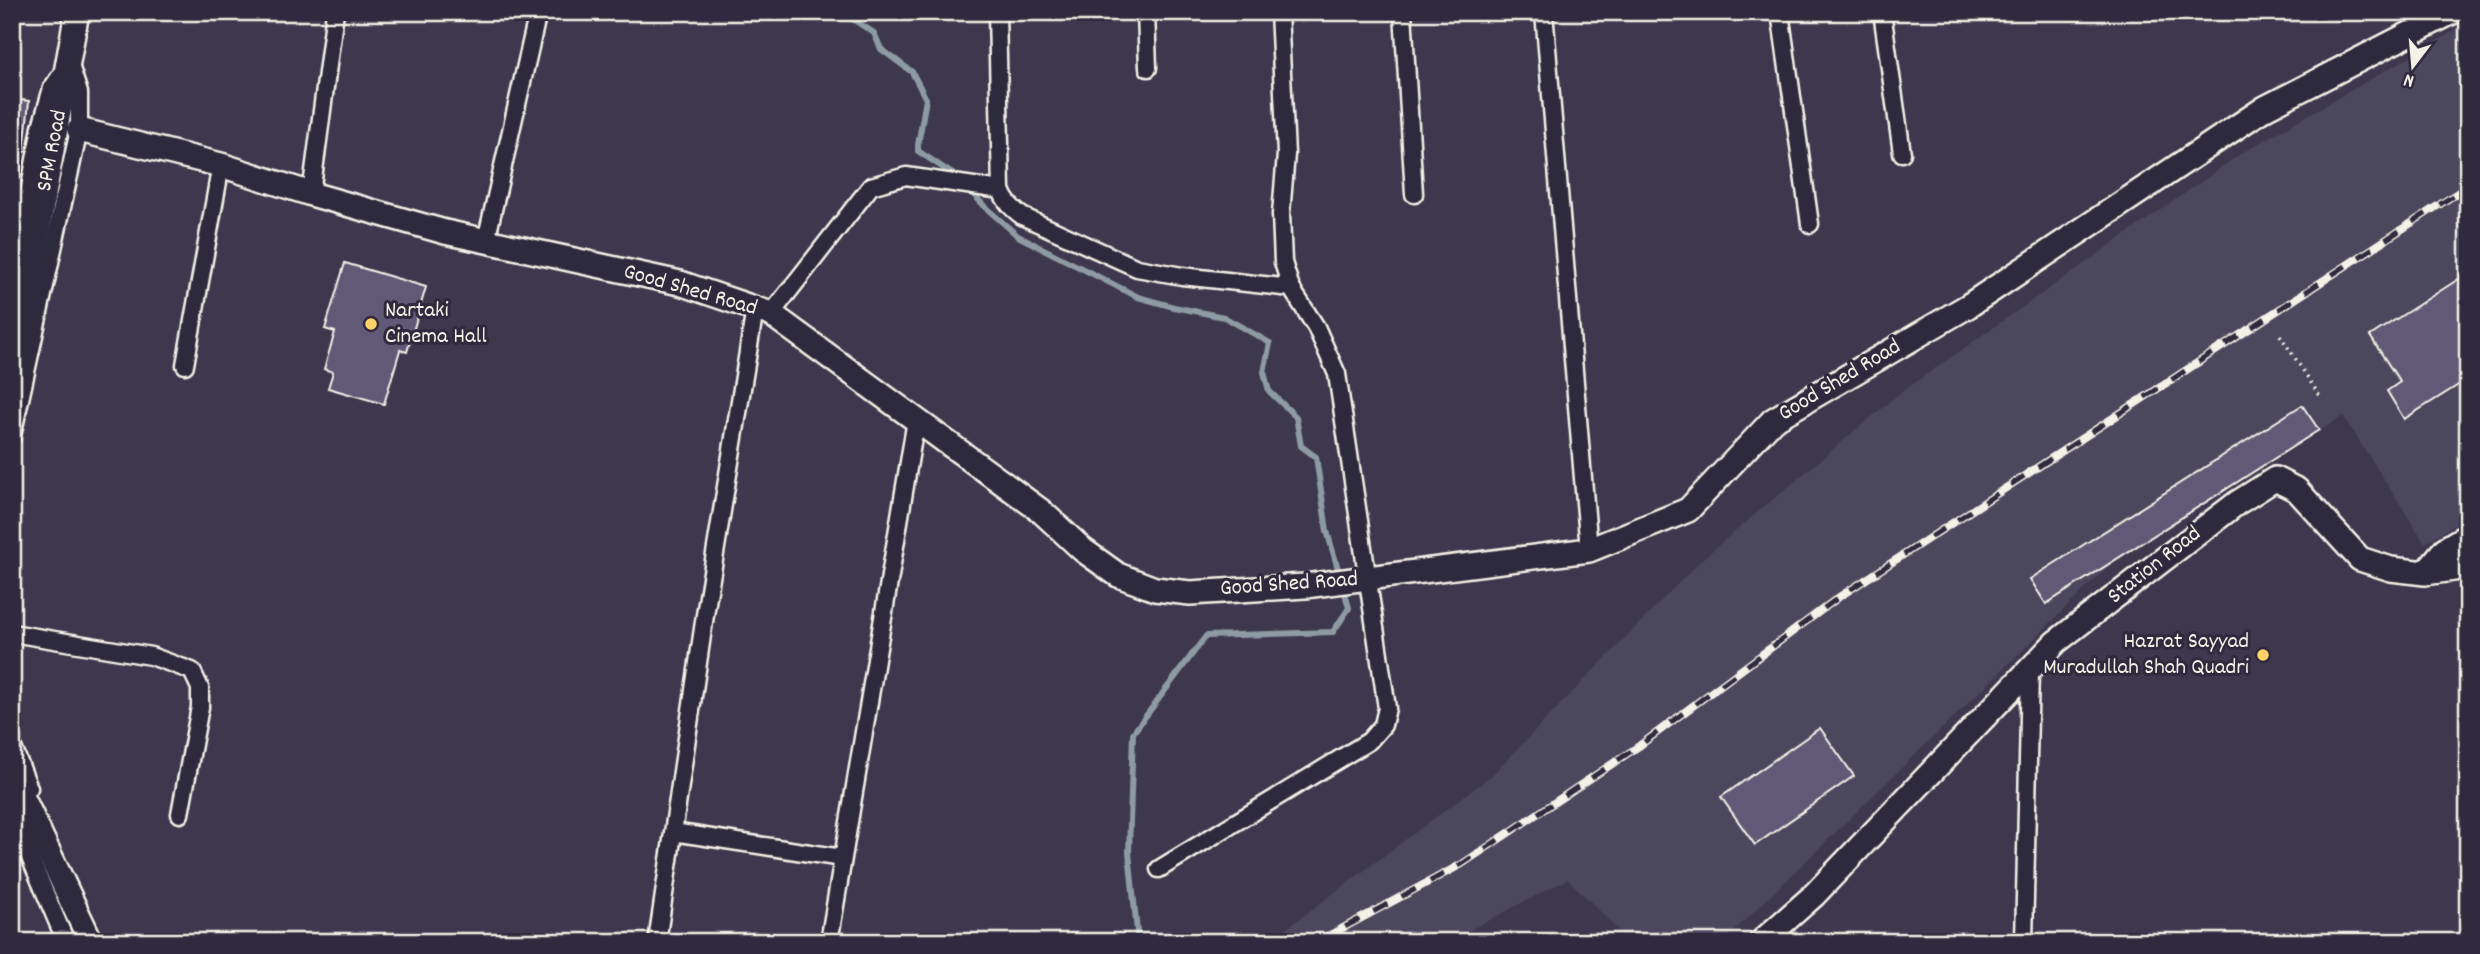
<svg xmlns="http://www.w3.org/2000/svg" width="2480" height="954" font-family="Dekko,sans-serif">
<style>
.built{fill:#4b465d}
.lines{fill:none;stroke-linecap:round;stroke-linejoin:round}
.stream{stroke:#8e9ba2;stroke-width:6}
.building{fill:#605a77;stroke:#f4f1e8;stroke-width:2}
.street-casing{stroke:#f4f1e8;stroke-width:21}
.secondary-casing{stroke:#f4f1e8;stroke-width:28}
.path{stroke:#f4f1e8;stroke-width:3.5;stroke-dasharray:2 5;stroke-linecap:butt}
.street{stroke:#2f2a3d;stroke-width:16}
.secondary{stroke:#2f2a3d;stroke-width:23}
.rail-casing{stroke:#f4f1e8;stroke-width:8}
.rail{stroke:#2f2a3d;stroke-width:5;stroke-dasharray:16;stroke-linecap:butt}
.poi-dot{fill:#ffd166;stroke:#2f2a3d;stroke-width:2.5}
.labels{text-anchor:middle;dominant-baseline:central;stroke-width:6;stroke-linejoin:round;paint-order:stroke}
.street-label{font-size:23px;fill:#f4f1e8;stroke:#2f2a3d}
.poi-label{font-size:23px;fill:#f4f1e8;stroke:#2f2a3d;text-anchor:start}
</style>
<rect width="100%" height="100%" fill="#3e384e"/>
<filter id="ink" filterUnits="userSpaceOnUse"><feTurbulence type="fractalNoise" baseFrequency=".0143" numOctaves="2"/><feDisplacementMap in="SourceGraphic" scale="14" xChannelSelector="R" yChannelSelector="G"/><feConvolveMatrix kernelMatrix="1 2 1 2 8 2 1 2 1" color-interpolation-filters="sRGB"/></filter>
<g filter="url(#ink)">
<path class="built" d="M2468 23V516L2425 543 2343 416 2110 565 1723 942H1630L1568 879 1447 942H1268L1491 776 1703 558 1900 393 2242 153Z"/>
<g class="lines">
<path class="stream" d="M798 12 845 14 874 33 881 49 912 72 926 99 918 145V151L960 179
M967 187 985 207 1018 236 1138 297 1174 307 1224 317 1270 343 1264 372 1269 391 1296 417 1301 446 1316 457 1327 531 1340 576
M1138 942 1129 852 1133 733 1206 636 1333 632 1349 608 1343 586"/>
</g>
<path class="building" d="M12 99 29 101 24 152H12Z
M345 263 426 287 407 352 400 350 384 404 328 388 333 372 324 369 335 332 325 329Z
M2468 273V379L2404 419 2387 391 2400 382 2370 336Z
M2302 405 2319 430 2046 604 2030 579Z
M1820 728 1854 776 1755 845 1721 797Z"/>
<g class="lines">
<defs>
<path id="street" d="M997 12 1001 190C1005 202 1013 209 1022 216L1137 268 1182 276 1291 288
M1146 12 1148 68
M1403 12 1414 194
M1544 12 1589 550
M1780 12 1810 224
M1882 12 1902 153
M311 194 335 12
M486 241 538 12
M12 286 41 127 52 88 63 72
M771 314 871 186 906 176 1001 190
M185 365 221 165
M12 436 79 130V93L69 62
M12 633 151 656 192 671 200 688V707L180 814
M12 745 29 788
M12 815 66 942
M673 832 842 858
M1159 869 1369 741 1383 725 1387 708 1337 374 1316 327 1291 288 1283 262 1281 214 1286 154 1279 12
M657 942 705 615 755 309
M829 942 916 420
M2024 942 2030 670"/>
<path id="secondary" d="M79 130 221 165 311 194 445 232 680 283 771 314 1041 511 1083 550 1118 575 1155 589 1190 593 1305 586 1589 550 1688 510 1773 420 1968 306 2265 108 2452 12
M12 372 77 12
M2425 573 2445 549 2468 535
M12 775 91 942
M1761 942 1813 896 2056 642 2237 503 2275 479 2297 490 2360 559 2391 569 2425 573 2454 569 2468 561"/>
</defs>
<use href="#street" class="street-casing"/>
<use href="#secondary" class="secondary-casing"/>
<path class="path" d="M2280 335 2321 398"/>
<use href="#street" class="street"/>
<use href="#secondary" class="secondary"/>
<defs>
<path id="rail" d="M1317 942 1462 864 1639 746 1839 597 2468 186"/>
</defs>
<use href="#rail" class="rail-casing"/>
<use href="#rail" class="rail"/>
</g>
</g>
<g class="poi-dot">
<circle cx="371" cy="324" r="7"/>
<circle cx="2263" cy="655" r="7"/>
</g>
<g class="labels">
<g class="street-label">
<text transform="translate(53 151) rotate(-79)">SPM Road</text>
<text transform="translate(690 291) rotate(16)">Good Shed Road</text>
<text transform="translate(1840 381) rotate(-31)">Good Shed Road</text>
<text transform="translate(2155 566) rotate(-38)">Station Road</text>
<text transform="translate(1289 585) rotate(-4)">Good Shed Road</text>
</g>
<g class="poi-label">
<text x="385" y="311">Nartaki<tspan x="385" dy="26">Cinema Hall</tspan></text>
<text x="2249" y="642" text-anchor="end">Hazrat Sayyad<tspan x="2249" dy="26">Muradullah Shah Quadri</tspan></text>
</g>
</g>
<rect width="2480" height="954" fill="none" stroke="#2f2a3d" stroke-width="42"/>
<rect x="21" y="21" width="2438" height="912" fill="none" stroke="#f4f1e8" stroke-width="2.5" filter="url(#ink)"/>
<g transform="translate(2413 66) rotate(196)" stroke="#2f2a3d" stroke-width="5" paint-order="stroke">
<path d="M0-5L12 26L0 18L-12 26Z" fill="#f4f1e8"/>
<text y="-10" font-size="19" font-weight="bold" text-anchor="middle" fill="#f4f1e8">N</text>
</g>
</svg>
